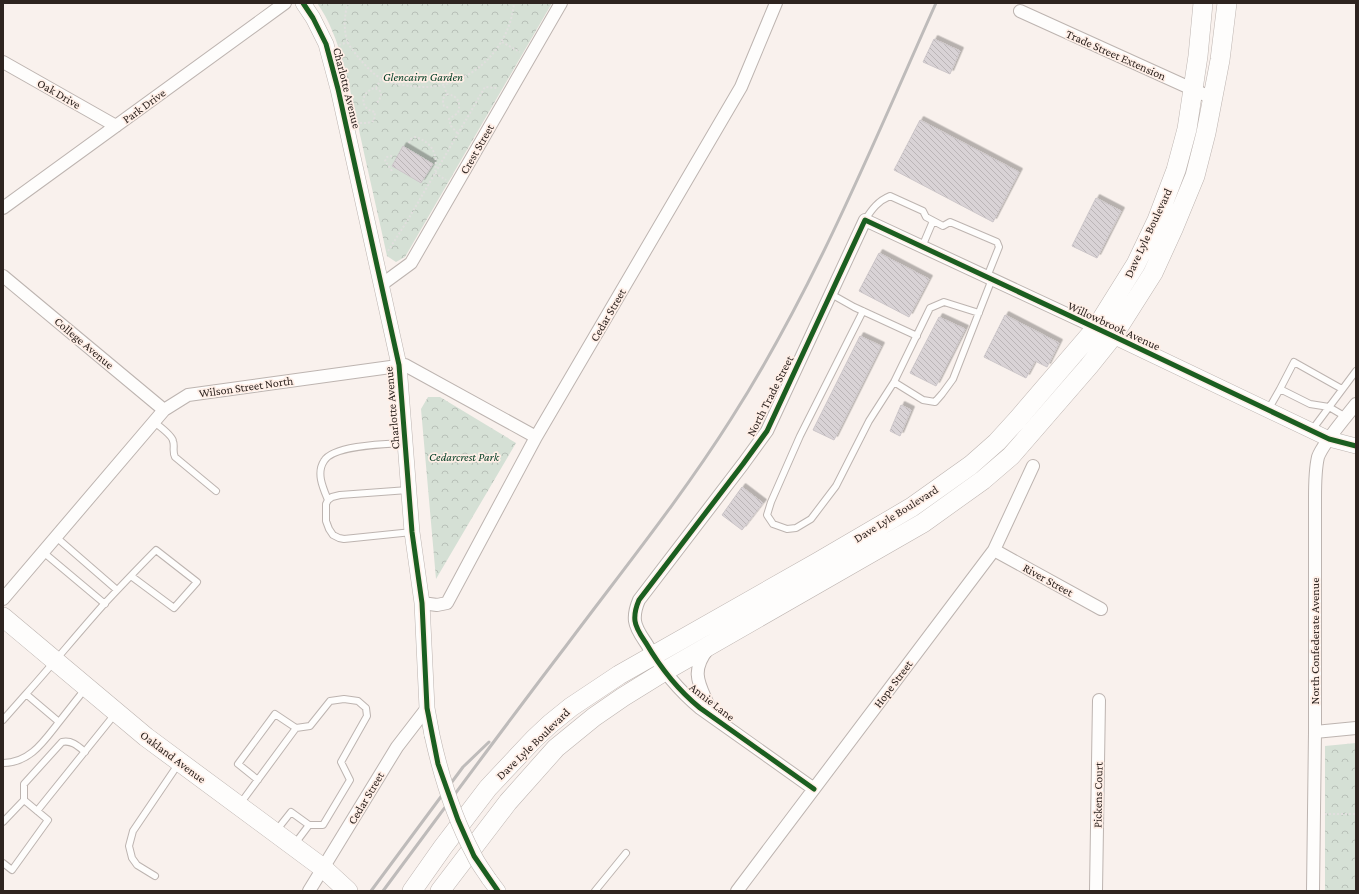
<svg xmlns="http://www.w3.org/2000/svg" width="1359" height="894" font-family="'Crimson Pro',serif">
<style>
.park{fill:url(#park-crowns)}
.building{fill:url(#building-back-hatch);stroke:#ccc6c9;filter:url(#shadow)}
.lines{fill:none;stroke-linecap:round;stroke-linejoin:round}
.service-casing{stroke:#bdb4b0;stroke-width:8}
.minor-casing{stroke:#bdb4b0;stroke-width:14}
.tertiary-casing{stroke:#bdb4b0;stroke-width:16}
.primary-casing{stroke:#bdb4b0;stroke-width:20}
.path{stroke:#e1dfde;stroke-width:2;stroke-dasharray:2 2;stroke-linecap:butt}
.service{stroke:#fefdfc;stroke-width:6}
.minor{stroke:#fefdfc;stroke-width:12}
.tertiary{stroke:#fefdfc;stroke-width:15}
.primary{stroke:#fefdfc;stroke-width:19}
.rail{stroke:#bebbba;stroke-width:3}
.tertiary-bridge-casing{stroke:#bdb4b0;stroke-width:16;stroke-linecap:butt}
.tertiary-bridge{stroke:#fefdfc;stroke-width:15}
.cycleway-casing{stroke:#ffefe7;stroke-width:8}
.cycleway{stroke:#1b5e20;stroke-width:5}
.labels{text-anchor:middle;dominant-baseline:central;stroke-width:3.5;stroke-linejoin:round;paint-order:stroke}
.street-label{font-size:12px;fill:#2e2420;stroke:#ffefe7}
.park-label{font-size:12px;font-style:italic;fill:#064026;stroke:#ffefe7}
</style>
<defs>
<pattern id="park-crowns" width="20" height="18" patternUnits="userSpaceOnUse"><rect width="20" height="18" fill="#d5e0d5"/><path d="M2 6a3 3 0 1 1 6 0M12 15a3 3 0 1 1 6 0" fill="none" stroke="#b7c0b7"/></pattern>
<pattern id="building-back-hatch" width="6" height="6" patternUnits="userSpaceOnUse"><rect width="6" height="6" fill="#d9d3d6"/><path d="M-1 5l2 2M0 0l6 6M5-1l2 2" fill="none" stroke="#bbb5b7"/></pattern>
<filter id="shadow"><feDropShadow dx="3.5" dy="-3.5" stdDeviation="0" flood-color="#0004"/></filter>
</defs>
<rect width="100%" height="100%" fill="#f9f1ed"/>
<path class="park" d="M317 3H552L405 257 396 262 387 256C378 214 368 172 359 130 350 90 341 36 317 3Z
M428 397H440L516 443 436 579 421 409Z
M1356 743V891H1325V746Z"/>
<path class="building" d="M934 39 960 51 950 74 923 62Z
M920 120 1019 172 993 222 894 170Z
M403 146 433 164 421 183 392 166Z
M1096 198 1121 211 1097 258 1072 246Z
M879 253 929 279 909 317 859 291Z
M1005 315 1059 343 1047 367 1035 361 1026 378 984 357Z
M939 317 965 329 936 386 910 373Z
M860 336 881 346 834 440 813 430Z
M901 405 911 410 900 436 890 431Z
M742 487 763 503 742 530 722 515Z"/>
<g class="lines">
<defs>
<path id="service" d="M865 220C872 209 878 201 890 196L923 211 926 217 943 226 950 222 997 242 999 247 987 277
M922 247 933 221
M831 294 854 307 917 336
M863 311 800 436 771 502 767 515 773 524 787 529 796 528 811 519 836 486 869 421 894 382 930 308 944 302 979 313
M894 382 923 400 935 402 942 394 953 379 992 279
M1280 389 1294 362 1342 389
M1268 410 1280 389 1310 404 1329 407 1346 417
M154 422C159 426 172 435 173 441 175 446 172 451 175 457L216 491
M1312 430 1356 371
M408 490 340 495 332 497 328 500 326 504V521L329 529 333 535 339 538 344 539 412 532
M328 500C323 488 316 473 324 461 333 445 387 444 405 443
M56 537 117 590
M43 552 105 604
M85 689 59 722 26 694C53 664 78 633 105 603 122 585 139 567 156 550L197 582 174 608 131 576
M3 720 26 694
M3 763C30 763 44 741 59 722
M258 780 238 764 275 714 296 728
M240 804 296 728 310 726 330 701 344 699 358 701 366 708 367 716 341 762 350 780 323 825H309
M37 811 115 714
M3 822 24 800V784L62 742C72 740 78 746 85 752
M276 831 291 812 309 825 294 845
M3 863 12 870 48 820 24 800
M155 876 137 865 132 858 129 846 133 831 179 763
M595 891 626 853"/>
<path id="minor" d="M1020 11 1212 98
M3 62 116 126
M3 208 285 3
M3 276 164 410
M381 285 411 263 561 3
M994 550 1101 609
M3 599 164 410 188 395 405 365 536 437
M422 603 437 605 447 603 536 437 741 87 776 3
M708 649C686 676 705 690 712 716
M1315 732 1356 728
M814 789 700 708C678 690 660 667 646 643 642 637 636 629 635 621 634 613 636 607 639 600L743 464 767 431 865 220 1101 330
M309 891 397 747 427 708
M737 891 994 550 1033 466
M1096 891 1099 700
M1313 891 1315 732V498C1315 485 1315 470 1318 457 1323 443 1346 417 1356 404"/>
<path id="tertiary" d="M303 3 313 18 326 44 338 89 399 365 412 532 422 603 427 708 432 735
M1113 336 1329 439 1356 446
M489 879 498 891"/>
<path id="primary" d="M3 617 146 737 323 868 348 891
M412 891 443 847 488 788 534 739 550 724 571 707 619 675 818 562 912 507 971 465 997 442 1017 420 1096 328 1136 264 1157 220 1176 170 1187 129 1198 56 1203 3
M440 891 508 802 556 748 594 717 623 697 665 671 923 523 983 480 1011 456 1089 366 1113 336 1153 273 1174 227 1195 176 1206 133 1220 60 1227 3"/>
</defs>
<use href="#service" class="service-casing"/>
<use href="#minor" class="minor-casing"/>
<use href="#tertiary" class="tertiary-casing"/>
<use href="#primary" class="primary-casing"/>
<path class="path" d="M348 3C344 15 343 33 349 45 352 49 355 53 358 57 364 64 372 73 380 78 388 83 401 85 410 86 461 94 509 55 514 3
M502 42 520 52
M339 45 348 42
M444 86 447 94C458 96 461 102 458 113L449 119 451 126 458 134
M376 88 381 79
M447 94C443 97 442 100 444 106L449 108
M360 123H367L374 121 375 112C359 109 360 92 375 88L380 91 381 95 379 101 375 103
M409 143 411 139 415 137C432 142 438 154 435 171
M392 171 385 161 387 157 392 156
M435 173 446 180
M388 251 409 218 485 87 498 88
M1325 814H1356"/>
<use href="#service" class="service"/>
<use href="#minor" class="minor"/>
<use href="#tertiary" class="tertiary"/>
<use href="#primary" class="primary"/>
<path class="rail" d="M371 891 463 767 489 742
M383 891C444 809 504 727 566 646 622 571 681 498 731 419 814 289 873 144 936 3"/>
<defs>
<path id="tertiary-bridge" d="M432 735C441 776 454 818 474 855 478 864 484 871 489 879"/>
</defs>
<use href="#tertiary-bridge" class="tertiary-bridge-casing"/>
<use href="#tertiary-bridge" class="tertiary-bridge"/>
<defs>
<path id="cycleway" d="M303 3 313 18 326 44 338 89 399 365 412 532 422 603 427 708 438 764 458 820 474 856 498 891
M814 789 700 708C678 690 660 667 646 643 642 637 636 629 635 621 634 613 636 607 639 600L743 464 767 431 865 220 1113 336 1329 439 1356 446"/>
</defs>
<use href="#cycleway" class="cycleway-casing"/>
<use href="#cycleway" class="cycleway"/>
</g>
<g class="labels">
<g class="street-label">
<text transform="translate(1116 55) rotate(24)">Trade Street Extension</text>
<text transform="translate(347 88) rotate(76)">Charlotte Avenue</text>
<text transform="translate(59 94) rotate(30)">Oak Drive</text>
<text transform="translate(144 106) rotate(-36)">Park Drive</text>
<text transform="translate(477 149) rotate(-60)">Crest Street</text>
<text transform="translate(1148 233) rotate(-65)">Dave Lyle Boulevard</text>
<text transform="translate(608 315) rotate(-60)">Cedar Street</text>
<text transform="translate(1114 326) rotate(25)">Willowbrook Avenue</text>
<text transform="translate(84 343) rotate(40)">College Avenue</text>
<text transform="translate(246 387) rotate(-8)">Wilson Street North</text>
<text transform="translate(770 396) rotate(-63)">North Trade Street</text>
<text transform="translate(392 408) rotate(-95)">Charlotte Avenue</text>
<text transform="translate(896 514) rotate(-32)">Dave Lyle Boulevard</text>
<text transform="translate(1048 580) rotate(29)">River Street</text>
<text transform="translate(1315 641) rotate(-90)">North Confederate Avenue</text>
<text transform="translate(893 684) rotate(-53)">Hope Street</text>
<text transform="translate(712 702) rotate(38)">Annie Lane</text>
<text transform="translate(533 744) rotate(-44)">Dave Lyle Boulevard</text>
<text transform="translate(173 757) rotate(37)">Oakland Avenue</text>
<text transform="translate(1098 795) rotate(-89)">Pickens Court</text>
<text transform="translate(366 798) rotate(-59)">Cedar Street</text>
</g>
<g class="park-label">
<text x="423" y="77">Glencairn Garden</text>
<text x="464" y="457">Cedarcrest Park</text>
</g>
</g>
<rect width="1359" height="894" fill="none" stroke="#2e2420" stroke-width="8"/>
</svg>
